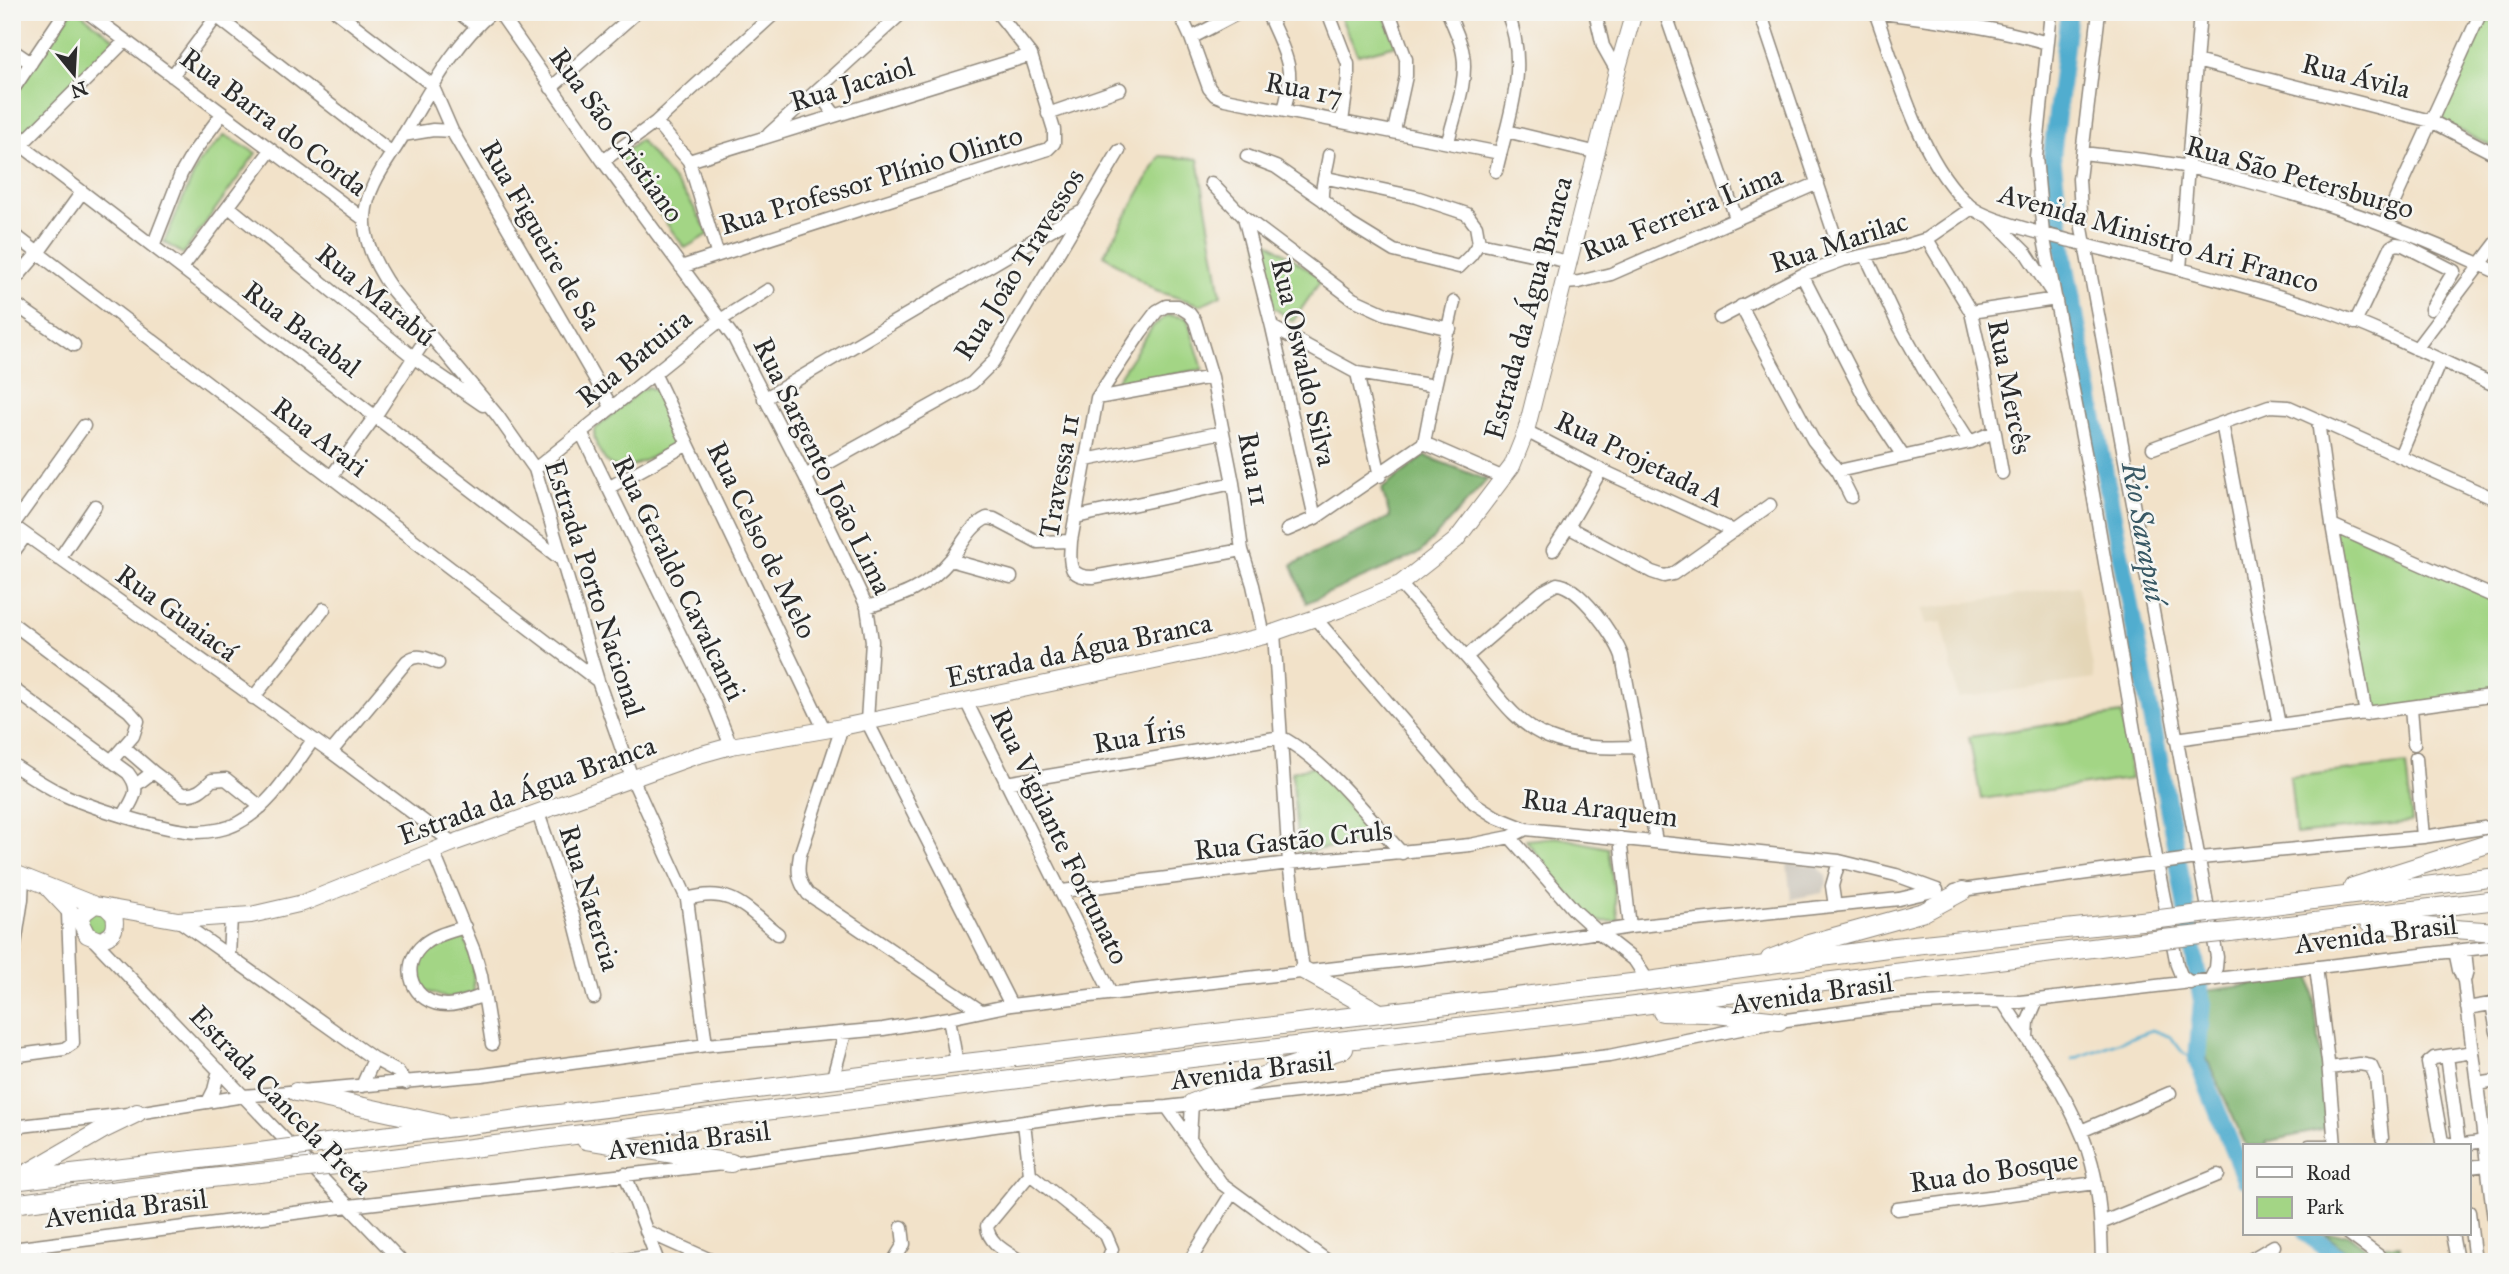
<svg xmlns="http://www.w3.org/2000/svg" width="2509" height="1274" font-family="'IM FELL Great Primer',serif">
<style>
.built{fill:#e4d6b7}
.industrial{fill:#c9c3b8}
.green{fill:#a3d585;stroke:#678058;stroke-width:2}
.forest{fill:#82b672;stroke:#56704e;stroke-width:2}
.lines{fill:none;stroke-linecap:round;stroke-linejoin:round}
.stream{stroke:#51adcf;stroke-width:2.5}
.river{stroke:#51adcf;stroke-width:18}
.minor-casing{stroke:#8e867a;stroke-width:15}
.major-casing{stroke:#8e867a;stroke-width:18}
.highway-casing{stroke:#8e867a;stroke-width:20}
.minor{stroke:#fff;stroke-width:12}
.major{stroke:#fff;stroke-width:16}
.highway{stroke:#fff;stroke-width:18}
.highway-bridge-casing{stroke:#8e867a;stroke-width:20;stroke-linecap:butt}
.highway-bridge{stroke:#fff;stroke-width:18}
.labels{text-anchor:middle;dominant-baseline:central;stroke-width:5;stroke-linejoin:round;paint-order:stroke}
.street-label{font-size:28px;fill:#2b2b2b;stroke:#f6f6f2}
.water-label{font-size:30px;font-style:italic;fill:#385864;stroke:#f6f6f2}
</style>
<rect width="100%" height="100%" fill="#f6f6f2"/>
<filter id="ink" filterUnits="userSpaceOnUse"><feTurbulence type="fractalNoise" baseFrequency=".0143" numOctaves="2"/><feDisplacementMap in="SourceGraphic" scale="14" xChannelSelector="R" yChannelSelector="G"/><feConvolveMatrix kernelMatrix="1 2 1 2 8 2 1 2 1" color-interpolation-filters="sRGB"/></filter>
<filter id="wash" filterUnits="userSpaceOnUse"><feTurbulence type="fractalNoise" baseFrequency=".00686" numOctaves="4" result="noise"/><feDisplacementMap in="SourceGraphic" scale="28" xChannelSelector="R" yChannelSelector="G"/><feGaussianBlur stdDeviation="1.57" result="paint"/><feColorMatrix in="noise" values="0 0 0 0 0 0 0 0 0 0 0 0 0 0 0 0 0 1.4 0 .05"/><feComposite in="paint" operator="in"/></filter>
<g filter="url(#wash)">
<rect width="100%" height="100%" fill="#f2e2c9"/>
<path class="built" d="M2078 586 2095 679 1958 698 1942 622 1926 624 1922 609Z"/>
<path class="industrial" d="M1787 863 1818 866 1826 876 1827 883 1822 893 1791 899Z"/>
<path class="green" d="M71 12H79L117 41 21 140 12 133V98Z
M1338 12H1383L1396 45 1358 55Z
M2497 19V149L2445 123 2441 114 2482 27 2486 22Z
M225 135 256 153 183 254 164 242 199 162Z
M640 140 689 199 709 234 685 248 623 166 621 155Z
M1160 156 1198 159 1221 295 1201 305 1156 291 1104 255Z
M1258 235 1322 279 1293 321 1265 302Z
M1168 315 1187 318 1203 369 1113 386 1153 326Z
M648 387 656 390 677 429 673 445C653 455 618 483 603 457 597 447 594 442 594 430L639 391Z
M2332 525 2497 599V695L2366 714Z
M2122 714 2131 779 1981 799 1969 737Z
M2406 764 2412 822 2296 834 2290 777Z
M1314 766 1364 825 1370 842 1298 852 1292 772Z
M1557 837 1608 848 1618 921 1589 922 1526 840Z
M96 908 113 923 94 937 84 918Z
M463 932 473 962 474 993 446 998 426 991C404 948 428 945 463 932Z
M2497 1105V1189L2486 1106Z"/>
<path class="forest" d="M1425 456 1487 480 1420 553 1306 603 1292 565 1390 517 1382 489Z
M2311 977 2330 1128 2266 1142 2268 1146H2246L2202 1048 2206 1001 2204 991Z
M2325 1234H2348L2382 1260 2384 1246 2400 1245V1256L2413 1257 2417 1262H2359Z"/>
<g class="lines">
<path class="stream" d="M2073 1059 2152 1030 2171 1037 2183 1053 2197 1060"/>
<path class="river" d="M2069 12 2052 156 2065 262 2176 849 2202 1002 2197 1060 2245 1180
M2307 1234 2346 1262"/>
</g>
</g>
<g filter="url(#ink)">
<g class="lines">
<defs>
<path id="minor" d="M87 12 365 220
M211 12 392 153
M337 12 432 85 452 131 612 408
M458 12 476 26
M492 12C453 45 430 91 404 134 389 160 367 185 365 216 363 242 378 270 393 291L497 415 535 469 598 681 632 778 687 899 706 1045
M499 12 603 161 734 338 805 476 867 607 872 641 867 721 1011 1005
M1240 12 1191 38 1209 88 1215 95 1225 99 1500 153
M1267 12C1284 52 1297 66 1284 110
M1328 12 1348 64V78L1342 122
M1389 12 1406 59V76L1394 131
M1448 12C1453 26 1461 40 1463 54 1468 82 1454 115 1448 142
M1595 12 1603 46 1617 71
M1665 12 1736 218
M1760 12 1843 260
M1875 12C1898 74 1920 162 1970 206 1986 221 2052 236 2075 242 2159 264 2244 284 2326 311 2385 331 2440 361 2497 386
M1875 12C1933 20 1992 26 2047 43
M2051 12 2036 157 2043 234 2093 494 2157 863 2177 965 2181 975 2190 983
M2099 12 2079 179 2082 228 2217 957 2216 968 2210 980
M1181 16 1191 38
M12 50 31 63
M2196 61 2431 121 2497 155
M172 76 220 12
M551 88 637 12
M12 91 65 12
M817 91 835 115
M1048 114 1120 89
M656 122 689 161 717 253
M1506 131 1598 153
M769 134 903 12
M403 135 433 130 452 131
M12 138 562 560
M21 145 125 41
M2082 153C2117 157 2153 160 2188 167 2294 190 2399 226 2497 272
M1329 155C1327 170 1321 184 1322 199L1350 224 1394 251 1459 267 1471 255 1479 243 1570 262
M1247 156 1276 167 1322 199
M603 161 656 122 776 12
M689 161 1031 55
M1496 171C1509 115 1530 68 1507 12
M1327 178 1416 197 1467 214 1476 226 1479 243
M1211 183 1244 217 1353 299 1386 314 1450 329
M229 207 413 357 483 405
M1244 217 1272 327 1315 518
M2384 224 2481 12
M12 233 598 681
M1927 239 1971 312 1984 370 2002 473
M153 246 181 174 193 153 222 114
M1866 256 1897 322 1924 370 1970 442
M681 267 1048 149 1054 143V130L1031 55 997 12
M182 268 271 150
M2180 269 2200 12
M1802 275 1867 402 1903 456
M12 283 38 253 82 192
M1564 283 1579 282 1611 274 1818 183
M12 302 74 345
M1741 306 1813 440 1838 471 1851 497
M1971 312 2056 299 2026 253 1992 219
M1720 318 1802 275 1843 260 1901 247 1927 239 1972 208
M2355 323 2391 247 2396 244 2403 245 2454 271 2431 309
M1272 327 1357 373 1435 386
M2416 349 2497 242
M654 373 824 729
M1357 373 1380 476
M1097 398 1212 377
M764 399 1081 212
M2318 421 2332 525 2366 714
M2222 423 2279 725
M1526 431 1601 470 1734 531
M581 432 714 704 731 746
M1424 443 1504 478
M2153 448 2269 406 2289 407 2497 500
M2400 456 2440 361
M1086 460 1223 432
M535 469 722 319 768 290
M1838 471 1970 442 1994 432
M805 476 972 383 993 362 1119 151
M331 477 376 415 429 334
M608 488 688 444
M1076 517 1233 483
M12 525 331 752 453 843
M13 525 84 426
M2332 525 2497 598
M1568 527 1601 470
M1287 530 1315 518 1424 443 1435 386 1454 302
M1242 550 1093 577C1066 577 1070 562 1071 541L1097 398 1141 332 1157 311 1166 306H1178L1189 313 1195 321 1212 377 1233 483 1242 550 1253 585 1264 636
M1553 550 1568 527 1652 572 1664 576 1673 574 1770 505
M12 554 26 535
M59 559 95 506
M950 560 1011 577
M1400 584C1422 608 1444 632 1465 656 1491 684 1511 722 1548 737 1577 749 1608 748 1638 747
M867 607C902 596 927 588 951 559 962 545 970 526 987 518L994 519 1038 542 1071 541
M1315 618 1474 803 1496 817 1526 829 1839 861 1896 875 1937 890
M12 623 129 711 138 721 133 736 111 761
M1274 632 1289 863 1303 970
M1466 657 1542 592 1557 584C1579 585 1615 636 1622 656L1656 841
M12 688 128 773C142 791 133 798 124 815
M253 698 324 609
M966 701 1111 993
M2411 708 2414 744
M842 727 800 855C797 871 798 881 808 894L981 1011
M2176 739 2497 695
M124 747 153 772
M331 752 407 661C418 653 426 658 438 663
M2416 758 2423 837
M12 764C27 774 42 784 58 792 88 807 165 831 197 832 210 832 227 829 238 823 272 805 291 770 313 740
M1006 783 1281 737C1326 761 1367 815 1402 853
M136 785 153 772 182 794C196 796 203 789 212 780L226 779 261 807
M538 813 574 919 594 998
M1510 837 1574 910 1598 932 1635 961 1648 981
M1620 838 1630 927
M433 851 474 951 481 975 492 1044
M1062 891 1289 863 1470 845 1510 837 1526 829
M1955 891 2190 859 2423 837 2497 826
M687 899C732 886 745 908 778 934
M1835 906 1832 886 1839 861
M178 920 374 1059 398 1072 406 1083
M465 927C452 931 434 935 424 944 397 966 413 1005 447 1005 460 1005 472 999 484 995
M93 939 402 1262
M2455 951 2459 970 2464 981 2497 1243
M229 955 231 918
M12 964 22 899 23 876
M2316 967 2328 1062 2335 1146
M2464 981 2467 970 2465 950
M2003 1002C2033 1048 2071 1098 2088 1151 2100 1186 2101 1225 2102 1262
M2492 1003 2497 1032
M2467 1008 2497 1003
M949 1018 957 1064
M2027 1036 2028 1021 2037 1000
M2473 1052 2434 1058 2428 1063 2442 1142C2454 1147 2471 1143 2484 1141
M12 1056 64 1049 73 1043 68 913
M2447 1056 2459 1144
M2329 1068 2360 1064 2371 1066 2376 1077 2382 1138
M832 1081 845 1033
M2477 1084 2497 1081
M362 1086 374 1059
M208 1102 214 1090 219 1070
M1167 1107 1221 1183 1329 1262
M12 1127 137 1113 244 1096 482 1075 706 1045 883 1029 949 1018 1011 1005 1459 954 1630 927 1899 899 1937 890
M2081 1131 2170 1093
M1190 1138 1192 1103
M2309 1146H2335
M2469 1167 2487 1165
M625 1174 658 1262
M1030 1174 1106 1235 1112 1249 1107 1262
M1897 1209 2096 1183
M2469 1212 2475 1262
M2101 1223 2218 1175
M646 1231 715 1262
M2349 1234 2379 1256
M2452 1234 2456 1255 2460 1262
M12 1249 349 1206 731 1163 1110 1110 1167 1107 1609 1056 1779 1021 1890 1006 1980 1001 2020 1002 2497 946
M609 1262 655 1256
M893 1262 904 1244 902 1227
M1022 1262C1009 1253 988 1244 987 1226L1030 1174 1024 1123
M1189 1262 1232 1193
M2247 1262 2274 1246"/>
<path id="major" d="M12 872 95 905 178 920 251 915 303 903 453 843 695 756 731 746 842 727 1202 651 1264 636 1338 610 1400 584 1456 540 1512 466 1526 431 1617 71 1634 12
M48 888 81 923
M95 905 84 913 81 923 87 935 99 940C113 937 117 929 114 915L106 907"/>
<path id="highway" d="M2353 887 2497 841
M2225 911 2497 877
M2369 923 2497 932
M2230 932 2497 900
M1770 959 1809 944 1924 912 1963 891
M1303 970 1380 1013
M1662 1012 1707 1013 1779 1021
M296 1092 441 1124
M1192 1103 1276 1071 1344 1049
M586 1140 731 1163
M319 1144 957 1064 1648 981 1895 947 2160 919
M337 1165 1090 1070 1595 1011 2163 939
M21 1177 102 1130 137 1113
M12 1181 260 1152
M12 1204 211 1178 278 1171"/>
</defs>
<use href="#minor" class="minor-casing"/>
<use href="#major" class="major-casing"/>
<use href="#highway" class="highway-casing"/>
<use href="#minor" class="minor"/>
<use href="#major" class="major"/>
<use href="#highway" class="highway"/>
<defs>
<path id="highway-bridge" d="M2160 919 2225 911
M2163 939 2230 932
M260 1152 319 1144
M278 1171 337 1165"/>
</defs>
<use href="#highway-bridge" class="highway-bridge-casing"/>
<use href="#highway-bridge" class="highway-bridge"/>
</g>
</g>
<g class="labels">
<g class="street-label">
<text transform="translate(2356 76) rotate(14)">Rua Ávila</text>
<text transform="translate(852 84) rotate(-17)">Rua Jacaiol</text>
<text transform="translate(1304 89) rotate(11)">Rua 17</text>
<text transform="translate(274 122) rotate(37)">Rua Barra do Corda</text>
<text transform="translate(617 135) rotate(54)">Rua São Cristiano</text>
<text transform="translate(2300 177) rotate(16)">Rua São Petersburgo</text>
<text transform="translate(871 180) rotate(-17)">Rua Professor Plínio Olinto</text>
<text transform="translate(1682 213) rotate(-22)">Rua Ferreira Lima</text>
<text transform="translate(541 235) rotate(60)">Rua Figueire de Sa</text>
<text transform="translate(2159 238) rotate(16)">Avenida Ministro Ari Franco</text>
<text transform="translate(1839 242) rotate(-18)">Rua Marilac</text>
<text transform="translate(1019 264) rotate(-58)">Rua João Travessos</text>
<text transform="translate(376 295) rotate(39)">Rua Marabú</text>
<text transform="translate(1528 308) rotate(-75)">Estrada da Água Branca</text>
<text transform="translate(302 329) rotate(37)">Rua Bacabal</text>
<text transform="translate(634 358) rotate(-39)">Rua Batuira</text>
<text transform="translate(1304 362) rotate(77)">Rua Oswaldo Silva</text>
<text transform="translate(2010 387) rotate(79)">Rua Mercês</text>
<text transform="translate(320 437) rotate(37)">Rua Arari</text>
<text transform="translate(1640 459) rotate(26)">Rua Projetada A</text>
<text transform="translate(823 466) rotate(64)">Rua Sargento João Lima</text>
<text transform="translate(1254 469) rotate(80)">Rua 11</text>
<text transform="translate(1059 476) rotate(-80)">Travessa 11</text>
<text transform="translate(762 540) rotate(64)">Rua Celso de Melo</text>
<text transform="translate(679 578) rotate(64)">Rua Geraldo Cavalcanti</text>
<text transform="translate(595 588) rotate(72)">Estrada Porto Nacional</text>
<text transform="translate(177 613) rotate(36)">Rua Guaiacá</text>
<text transform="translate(1079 650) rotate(-12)">Estrada da Água Branca</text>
<text transform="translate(1139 736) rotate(-10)">Rua Íris</text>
<text transform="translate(527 790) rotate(-20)">Estrada da Água Branca</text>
<text transform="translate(1600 808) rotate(7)">Rua Araquem</text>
<text transform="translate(1060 836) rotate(64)">Rua Vigilante Fortunato</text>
<text transform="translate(1293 840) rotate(-6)">Rua Gastão Cruls</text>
<text transform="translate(590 898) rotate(73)">Rua Natercia</text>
<text transform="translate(2376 934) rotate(-7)">Avenida Brasil</text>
<text transform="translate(1812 993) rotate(-8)">Avenida Brasil</text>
<text transform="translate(1252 1070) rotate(-7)">Avenida Brasil</text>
<text transform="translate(281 1100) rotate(46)">Estrada Cancela Preta</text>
<text transform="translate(689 1140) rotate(-7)">Avenida Brasil</text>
<text transform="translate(1994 1171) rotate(-8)">Rua do Bosque</text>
<text transform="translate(126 1208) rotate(-7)">Avenida Brasil</text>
</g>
<g class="water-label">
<text transform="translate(2144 532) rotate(80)">Rio Sarapuí</text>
</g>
</g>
<rect width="2509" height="1274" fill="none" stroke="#f6f6f2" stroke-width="42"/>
<rect x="2243" y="1144" width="228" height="91" fill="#f6f6f2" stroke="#a5a5a2" stroke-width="2"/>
<rect x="2257" y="1167" width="35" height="10" fill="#ffffff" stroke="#a5a5a2" stroke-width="2"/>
<text x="2306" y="1180" font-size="21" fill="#2b2b2b">Road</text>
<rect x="2257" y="1197" width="35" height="21" fill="#a3d585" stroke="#a5a5a2" stroke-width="2"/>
<text x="2306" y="1214" font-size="21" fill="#2b2b2b">Park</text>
<g transform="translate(74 74) rotate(162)" stroke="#f6f6f2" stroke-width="5" paint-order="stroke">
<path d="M0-5L12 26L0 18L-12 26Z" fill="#2b2b2b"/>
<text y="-10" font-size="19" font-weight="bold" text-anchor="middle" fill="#2b2b2b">N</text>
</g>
</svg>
